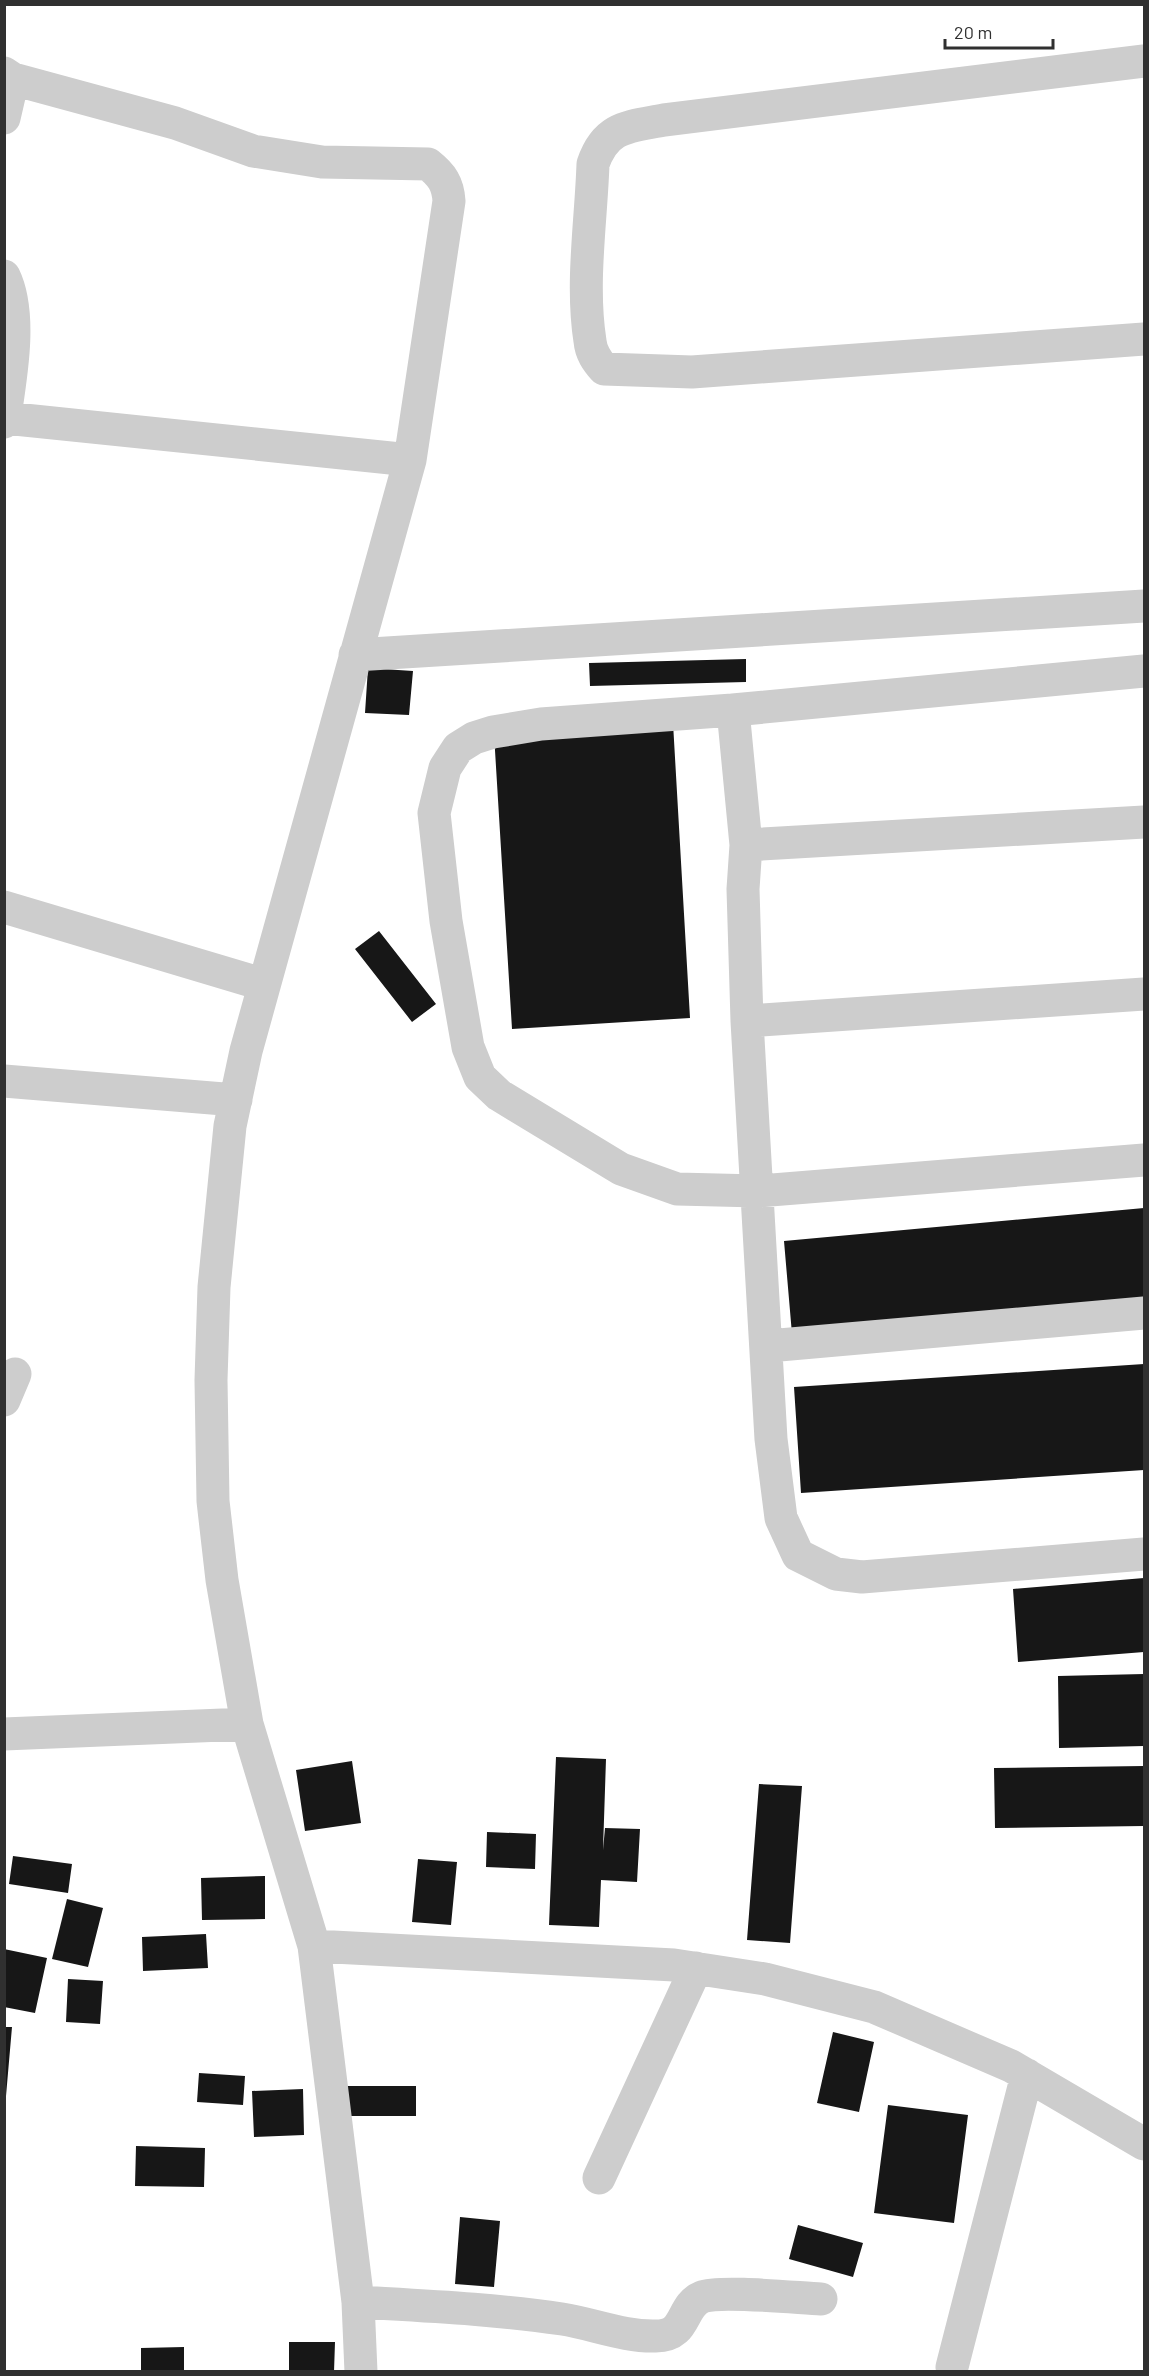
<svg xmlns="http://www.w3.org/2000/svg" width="1149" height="2376" font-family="Barlow,sans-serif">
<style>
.building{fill:#171717}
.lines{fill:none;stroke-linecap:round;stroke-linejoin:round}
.minor{stroke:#cdcdcd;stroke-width:33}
</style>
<rect width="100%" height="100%" fill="#fff"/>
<path class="building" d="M746 659V682L590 686 589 663Z
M368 668 413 671 409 715 365 713Z
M673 723 690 1018 512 1029 494 734Z
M379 931 436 1004 412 1022 355 949Z
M1144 1208V1302L792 1334 784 1241Z
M1144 1364V1470L801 1493 794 1387Z
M1144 1578V1652L1018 1662 1013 1589Z
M1144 1674V1746L1059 1748 1058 1676Z
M556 1757 606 1759 603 1850 605 1828 640 1829 637 1882 601 1880 599 1927 549 1925Z
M352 1761 361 1823 305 1831 296 1770Z
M1144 1766V1826L995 1828 994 1768Z
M759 1784 802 1786 790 1943 747 1940Z
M487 1832 536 1834 535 1869 486 1867Z
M13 1856 72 1864 68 1893 9 1884Z
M418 1859 457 1862 451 1925 412 1922Z
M265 1876V1919L202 1920 201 1878Z
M67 1899 103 1908 88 1967 52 1959Z
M206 1934 208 1968 143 1971 142 1937Z
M4 1949 47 1958 35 2013 4 2007Z
M68 1979 103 1981 100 2024 66 2022Z
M4 2027H12L6 2096H4Z
M833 2032 874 2042 859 2112 817 2103Z
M199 2073 245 2076 243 2105 197 2102Z
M347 2086H416V2116H347Z
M303 2089 304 2135 254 2137 252 2091Z
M888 2105 968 2115 954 2223 874 2213Z
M136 2146 205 2148 204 2187 135 2186Z
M460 2217 500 2221 494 2287 455 2284Z
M798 2225 863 2243 853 2277 789 2259Z
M289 2342H335L334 2372H289Z
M184 2347V2372H141V2348Z"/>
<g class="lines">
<path class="minor" d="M1144 61 664 120C628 127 606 126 593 164 591 222 581 284 590 341 591 353 597 361 604 369L692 372 1144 339
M4 73 13 79 175 123 253 151 322 162 428 164C442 175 448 184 449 201L410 460 246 1051 230 1126 214 1287 211 1380 213 1501 222 1580 247 1724 314 1946 358 2302 361 2372
M4 118 13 79
M4 276C23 315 10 381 4 422
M5 418 410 460
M355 655 1144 606
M1144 671 733 710 541 724 493 732 474 738 458 748 445 768 434 813 446 921 468 1047 480 1077 499 1095 621 1169 677 1189 758 1191 1144 1160
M733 710 746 845 743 889 747 1021 771 1439 781 1518 798 1555 836 1574 862 1577 1144 1554
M746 845 1144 822
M4 907 262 984
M747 1021 1144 994
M4 1081 236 1100
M768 1346 1144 1313
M4 1400 15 1374
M4 1734 247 1724
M314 1946 674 1965 765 1979 874 2007 1011 2066 1144 2144
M599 2178 696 1968
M358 2302C426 2306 495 2309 562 2319 594 2324 624 2337 656 2336 688 2336 680 2306 702 2297 720 2290 798 2298 821 2299
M952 2367 1027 2075"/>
</g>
<rect width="1149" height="2376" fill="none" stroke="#303030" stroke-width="12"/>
<path d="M945 39v9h108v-9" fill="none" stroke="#303030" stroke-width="3"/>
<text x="954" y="39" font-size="18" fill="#303030" stroke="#ffffff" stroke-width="4.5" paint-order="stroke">20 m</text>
</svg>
